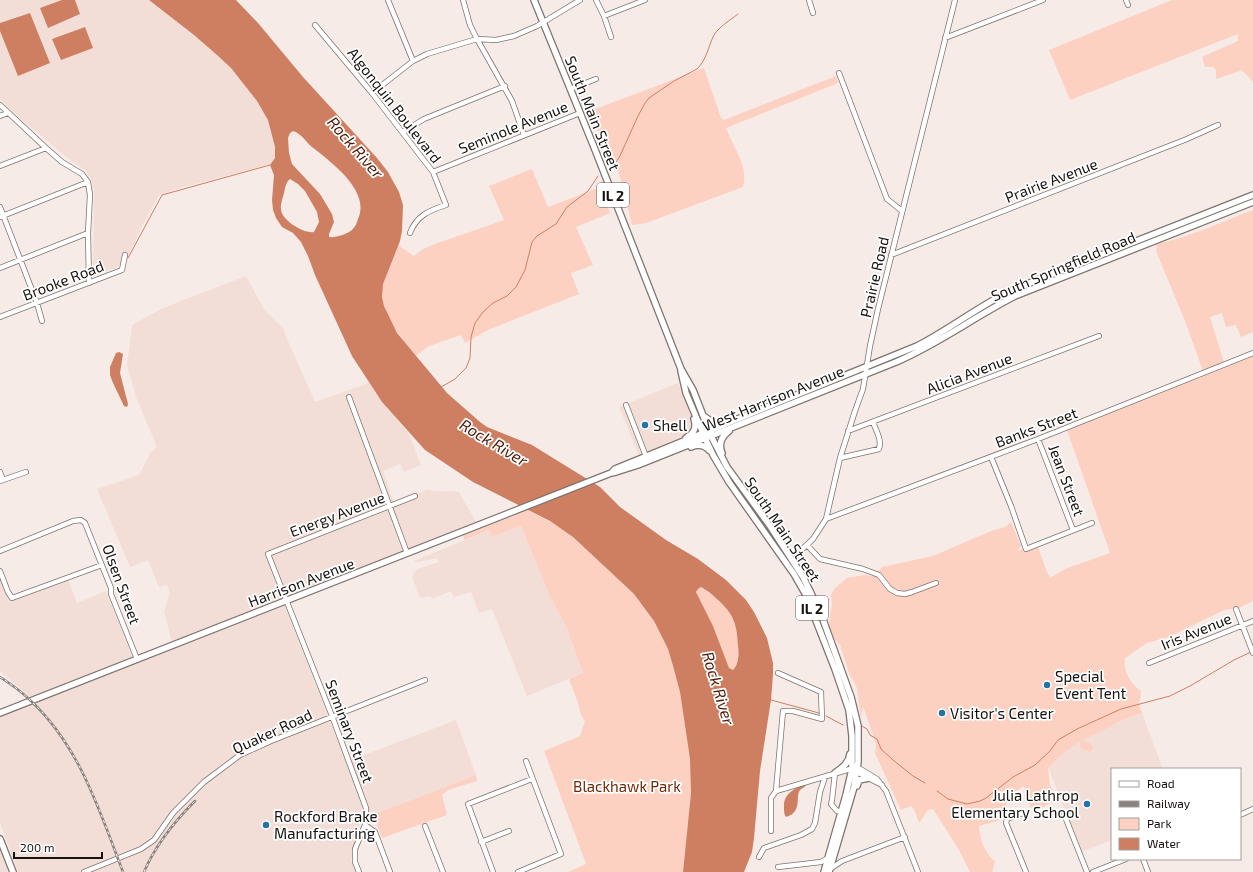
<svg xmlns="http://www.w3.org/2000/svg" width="1253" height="872" font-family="'Exo 2',sans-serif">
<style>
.built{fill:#f2ded6}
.green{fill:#fdd1c1}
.water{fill:#ce7f62;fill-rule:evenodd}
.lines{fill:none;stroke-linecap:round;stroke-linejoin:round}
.stream{stroke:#ce7f62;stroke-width:1}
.minor-casing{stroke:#7d736f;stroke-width:6}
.major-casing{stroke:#7d736f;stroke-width:8}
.minor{stroke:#fff;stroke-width:4.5}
.major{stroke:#fff;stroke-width:5.5}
.rail-casing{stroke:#8b827f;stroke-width:2.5}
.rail{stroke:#fff;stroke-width:1;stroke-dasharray:3;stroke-linecap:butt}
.poi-dot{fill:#2473a5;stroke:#fff;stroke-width:1.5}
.labels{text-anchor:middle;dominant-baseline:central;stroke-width:3.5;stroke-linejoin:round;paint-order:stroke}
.shield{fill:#fff;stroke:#5c5958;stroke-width:1}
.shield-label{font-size:14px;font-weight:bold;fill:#161210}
.street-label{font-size:15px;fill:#161210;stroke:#fff}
.poi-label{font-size:15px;fill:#161210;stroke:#fff;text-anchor:start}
.park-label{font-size:15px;fill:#6f2708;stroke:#fff}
.water-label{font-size:16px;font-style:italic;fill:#4d1b07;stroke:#fff}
</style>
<rect width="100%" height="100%" fill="#f7ebe7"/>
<path class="built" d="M0 0H149L194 35 231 68 257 101 269 120 275 147V158L271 164 176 189 159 195 149 212 124 264 93 277 94 191 91 179 85 170 69 159 15 114 0 99Z
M246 276 264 309 282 327 315 402 369 383 382 402 409 434 421 465 404 472 400 464 383 471 394 503 427 490 459 492 476 522 172 642 164 611 170 593 167 585 159 587 148 560 130 567 97 489 139 475 150 453 157 447 136 397 127 365 132 325 163 308Z
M678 383 693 420V427L689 433 683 437 639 456 619 407Z
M521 526 550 595 567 629 583 673 527 696 492 609 479 613 471 592 454 597 451 591 432 599 431 596 420 598 412 577 417 569 439 562 437 558 418 562H415L414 561 489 530 492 537Z
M0 576 7 596 10 600 68 579 77 603 106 591 132 656V658L31 698 0 671Z
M285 606 346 762 456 720 476 775 361 820 351 860 356 872H18L0 823V717Z
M1142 713 1163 769H1112V840L1081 852 1046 762 1075 739Z
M0 851 8 872H0Z"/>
<path class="green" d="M1172 0H1253V82L1244 72H1242L1243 70 1216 79V70L1213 67H1205L1202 57 1238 41V34L1070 100 1049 50Z
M704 68 721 118 724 120 836 76 838 83 726 128C733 147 749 166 743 187L646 223 632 225 620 177 612 154 602 148 600 137 590 111Z
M532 169 548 207 601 187 610 213 576 227 593 265 571 273 579 294 488 330 465 343 461 335 429 346 416 356C400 337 379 312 382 285 384 272 393 257 398 245L414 256 423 249 435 244 504 220 489 186Z
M1253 210V332L1241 337 1236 325 1226 327 1222 313 1210 317 1224 362 1203 371 1185 321 1156 251 1157 244C1190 237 1221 222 1253 210Z
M1253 356V601L1239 608 1224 610 1169 637 1147 643 1125 658C1123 671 1130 683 1141 691L1140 701H1138L1142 713 1118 722 1110 727 1082 740 1091 744 1093 748 1090 752 1086 750 1084 751 1080 746 1081 740C1069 748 1058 757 1048 768L1050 785 1054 792 1055 801 1037 810 1030 807 1024 786 1009 796 1001 820 979 826C980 840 984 851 995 862L992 872H970L959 850 933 809 928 810 919 823 914 809 911 806 901 810 875 753 876 744 863 706 861 719 857 688 849 673 840 645 832 636 829 622 832 604 831 595 835 588 847 578 864 575 874 576 882 567 933 556 991 531 1005 527 1011 522 1021 546 1016 552 1023 549 1028 551 1038 547 1045 567 1050 578 1065 569 1110 553 1067 430Z
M526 509 560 527 573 537 634 594 654 621 668 649 680 692 690 759 691 793 683 872H568L586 864 544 751 580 736 585 721 581 715 578 703 569 679 583 673 567 629 550 596 521 526 492 537 489 530 464 540 463 535 516 515V513Z
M701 587C708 591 712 594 718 600 734 614 737 625 738 646 739 654 739 664 733 670L729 668 713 626 696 592 698 589Z
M476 775 477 781 448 790 442 795 447 815 382 838 373 815Z"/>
<path class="water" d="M62 0H75L80 14 48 28 40 8Z
M149 0H236L258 23 303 77 377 158 388 172 399 192 403 205 402 231 400 241 383 284 382 297 384 306 397 333 447 393 480 422 487 427 532 445 600 487 620 507 666 540 698 559 726 580 746 600 754 612 767 638 773 663V674L771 700 760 771 754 838 752 852 744 872H683L691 793 690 759 680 692 673 666 668 649 654 621 634 594 573 537 550 521 473 482 425 450 382 402 352 356 315 275 308 256 301 242 293 233 282 227 276 218 273 210 272 200 274 175 270 165 275 158V147L268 120 257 101 231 68 217 55 194 35ZM293 131C302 134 305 141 312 147 331 162 371 191 358 219 357 223 355 227 352 230 347 234 336 238 329 237V234L334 222 332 214 320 194 292 164 289 153 288 138 290 133ZM290 179 298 184 305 191 317 212 319 222 314 232C304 234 281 220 281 209 280 204 283 198 284 193 285 188 286 182 290 179ZM701 587C708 591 712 594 718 600 734 614 737 625 738 646 739 654 739 664 733 670L729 668 713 626 696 592 698 589Z
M30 13 50 63 18 76 0 31V23Z
M85 27 93 48 61 60 52 39Z
M119 352 123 354 120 373 128 404 127 407 124 406 113 383 110 375V367L116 353Z
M806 783 807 784C805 787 802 788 800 790 795 796 803 812 786 817 784 814 784 812 784 808 783 793 795 789 806 783Z"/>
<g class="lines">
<path class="stream" d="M609 170 619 158 638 116 645 103 649 98 674 81 697 69C707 59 708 47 714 35 720 26 729 21 738 14
M128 258 162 195 270 165
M441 387 455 379 466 368 470 358 471 337 475 323 483 312 493 303 507 296 516 287 525 270 532 242 537 236 556 224 567 207 588 191 598 176
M771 700 819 713
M826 716 843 725
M860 725 867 729 870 735 877 739 881 749 893 760 913 776 925 783
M937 791 948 799 967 804 980 801 986 798 1013 777 1035 765 1050 751 1058 740 1077 729 1121 709 1170 696 1190 686 1234 660 1251 652"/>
<defs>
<path id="minor" d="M388 0 413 61
M463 0 470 25 477 39 512 101 524 135
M596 0 604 16 611 37
M809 0 813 13
M1126 0 1128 5
M604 16 645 0
M315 25 372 93 433 172 446 205C430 210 416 216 410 233
M945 38 1043 0
M839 73 887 199 902 211
M570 89 596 79
M372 93 413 61 427 54 477 39 496 40 514 36 537 26 580 0
M0 105 46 148 62 162 82 174 88 182 90 195 88 233 89 283
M0 116 8 113
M403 132 424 119 505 86
M0 166 46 148
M433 172 580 113
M0 207 37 303 42 321
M0 217 88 182
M891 255 1187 139 1218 125
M0 268 88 233
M0 317 122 270 125 255
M349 397 407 553
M626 405 647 459
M848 431 1099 336
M1038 439 1073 530
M991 457 1011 506 1026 549 1092 523
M840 458 879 449C882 439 876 431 873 422
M0 472 3 480
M0 481 26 472
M826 519 1038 439 1253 353
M807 545 820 559 863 569 879 575 890 589 897 593 905 594 912 592 936 583
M0 551 73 521 81 520 85 523 111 588V594L137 659
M795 563 796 555 813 539 826 519 840 458 855 411 863 389 870 346 878 309 955 0
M0 571 8 592 12 598 102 565
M1236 609 1253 653
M1149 663 1253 621
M855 771 882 785
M835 773 832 800 831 804 837 811H841
M776 791 857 767 877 779 886 791 918 872
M1023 813 1007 819 1006 823 1026 872
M1064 814 1087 872
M1240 815 1253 809
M365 825 375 832 390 872
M425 826 443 872
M771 831V798L776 791 783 711H793L822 719 821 692 778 673
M481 842 509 831
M759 857 764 848 801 835 812 829 815 823 820 792 825 777
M1143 859 1148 872
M778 867 821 862 828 858
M830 869 842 861 905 837
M84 872 141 849 154 840 173 813 204 782 240 755 271 741 425 680
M359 872 355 862V849L365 825 366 808 332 716 268 554 415 496
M493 872 468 804 532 779
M518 872 561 854 526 761
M1093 872 1126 859"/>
<path id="major" d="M534 0 594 147 681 369 693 390 711 436 727 467 770 526 803 577 821 614 851 697 858 726V762L854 787 829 872
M681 371 686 393 705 438 713 455 729 482 794 574 806 595 835 669 849 710 852 736V769L846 795 824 872
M705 417 714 423H722
M686 438C694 433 697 428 694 419
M691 447C698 444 705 445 710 451
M722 453C718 444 721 437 729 431
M613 471 615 469 917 346C950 329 979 306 1012 290L1253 195
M0 713 611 473 616 472 638 465 896 362C938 344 974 317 1015 296L1253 202
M835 773C843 767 849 763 850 754
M857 786 859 780 869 778
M0 839 13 872"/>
</defs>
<use href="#minor" class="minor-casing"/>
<use href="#major" class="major-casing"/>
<use href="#minor" class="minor"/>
<use href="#major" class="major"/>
<defs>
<path id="rail" d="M0 677C11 684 22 692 31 701 80 747 100 812 123 872
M144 872C155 846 175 821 195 801"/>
</defs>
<use href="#rail" class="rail-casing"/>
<use href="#rail" class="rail"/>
</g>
<g class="poi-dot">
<circle cx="645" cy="425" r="4"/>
<circle cx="1047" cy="685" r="4"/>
<circle cx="942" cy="713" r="4"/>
<circle cx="1087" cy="804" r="4"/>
<circle cx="266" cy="825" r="4"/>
</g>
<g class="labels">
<g class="shield">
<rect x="597" y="183" width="32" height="24" rx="3"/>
<rect x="796" y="596" width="32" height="24" rx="3"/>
</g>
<g class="shield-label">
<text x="613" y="195">IL 2</text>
<text x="812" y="608">IL 2</text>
</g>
<g class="street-label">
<text transform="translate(395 105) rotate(52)">Algonquin Boulevard</text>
<text transform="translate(593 113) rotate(68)">South Main Street</text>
<text transform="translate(513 127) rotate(-22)">Seminole Avenue</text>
<text transform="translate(1051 180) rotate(-21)">Prairie Avenue</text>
<text transform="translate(1063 266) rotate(-23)">South Springfield Road</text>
<text transform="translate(874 277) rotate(-77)">Prairie Road</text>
<text transform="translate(63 280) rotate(-21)">Brooke Road</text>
<text transform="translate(969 373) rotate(-21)">Alicia Avenue</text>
<text transform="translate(773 398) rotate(-22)">West Harrison Avenue</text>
<text transform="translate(1036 427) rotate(-21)">Banks Street</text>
<text transform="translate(1067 480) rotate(69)">Jean Street</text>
<text transform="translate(337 514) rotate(-21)">Energy Avenue</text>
<text transform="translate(783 529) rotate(56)">South Main Street</text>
<text transform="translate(301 582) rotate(-21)">Harrison Avenue</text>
<text transform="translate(122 584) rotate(70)">Olsen Street</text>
<text transform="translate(1196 631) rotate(-22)">Iris Avenue</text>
<text transform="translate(272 731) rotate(-25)">Quaker Road</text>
<text transform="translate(350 731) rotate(69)">Seminary Street</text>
</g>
<g class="poi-label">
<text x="653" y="425">Shell</text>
<text x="1055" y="676">Special<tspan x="1055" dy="17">Event Tent</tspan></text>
<text x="950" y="713">Visitor's Center</text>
<text x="1079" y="795" text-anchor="end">Julia Lathrop<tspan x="1079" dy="17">Elementary School</tspan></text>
<text x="274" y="816">Rockford Brake<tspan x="274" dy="17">Manufacturing</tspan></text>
</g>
<g class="park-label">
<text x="627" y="786">Blackhawk Park</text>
</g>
<g class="water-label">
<text transform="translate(356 147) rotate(49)">Rock River</text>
<text transform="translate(494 442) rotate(31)">Rock River</text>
<text transform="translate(719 688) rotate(73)">Rock River</text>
</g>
</g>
<rect x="1111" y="768" width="130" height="92" fill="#ffffff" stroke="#a2a09f"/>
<rect x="1119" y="781" width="20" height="6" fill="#ffffff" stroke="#a2a09f"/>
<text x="1147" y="788" font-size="12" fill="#161210">Road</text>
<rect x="1119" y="801" width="20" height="6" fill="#8b827f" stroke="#a2a09f"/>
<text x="1147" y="808" font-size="12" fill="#161210">Railway</text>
<rect x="1119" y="818" width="20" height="12" fill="#fdd1c1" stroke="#a2a09f"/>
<text x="1147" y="828" font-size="12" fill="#161210">Park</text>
<rect x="1119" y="838" width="20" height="12" fill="#ce7f62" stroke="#a2a09f"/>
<text x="1147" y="848" font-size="12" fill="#161210">Water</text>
<path d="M14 852v6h88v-6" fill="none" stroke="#161210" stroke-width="2"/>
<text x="20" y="852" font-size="12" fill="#161210" stroke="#ffffff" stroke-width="3" paint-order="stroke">200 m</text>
</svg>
